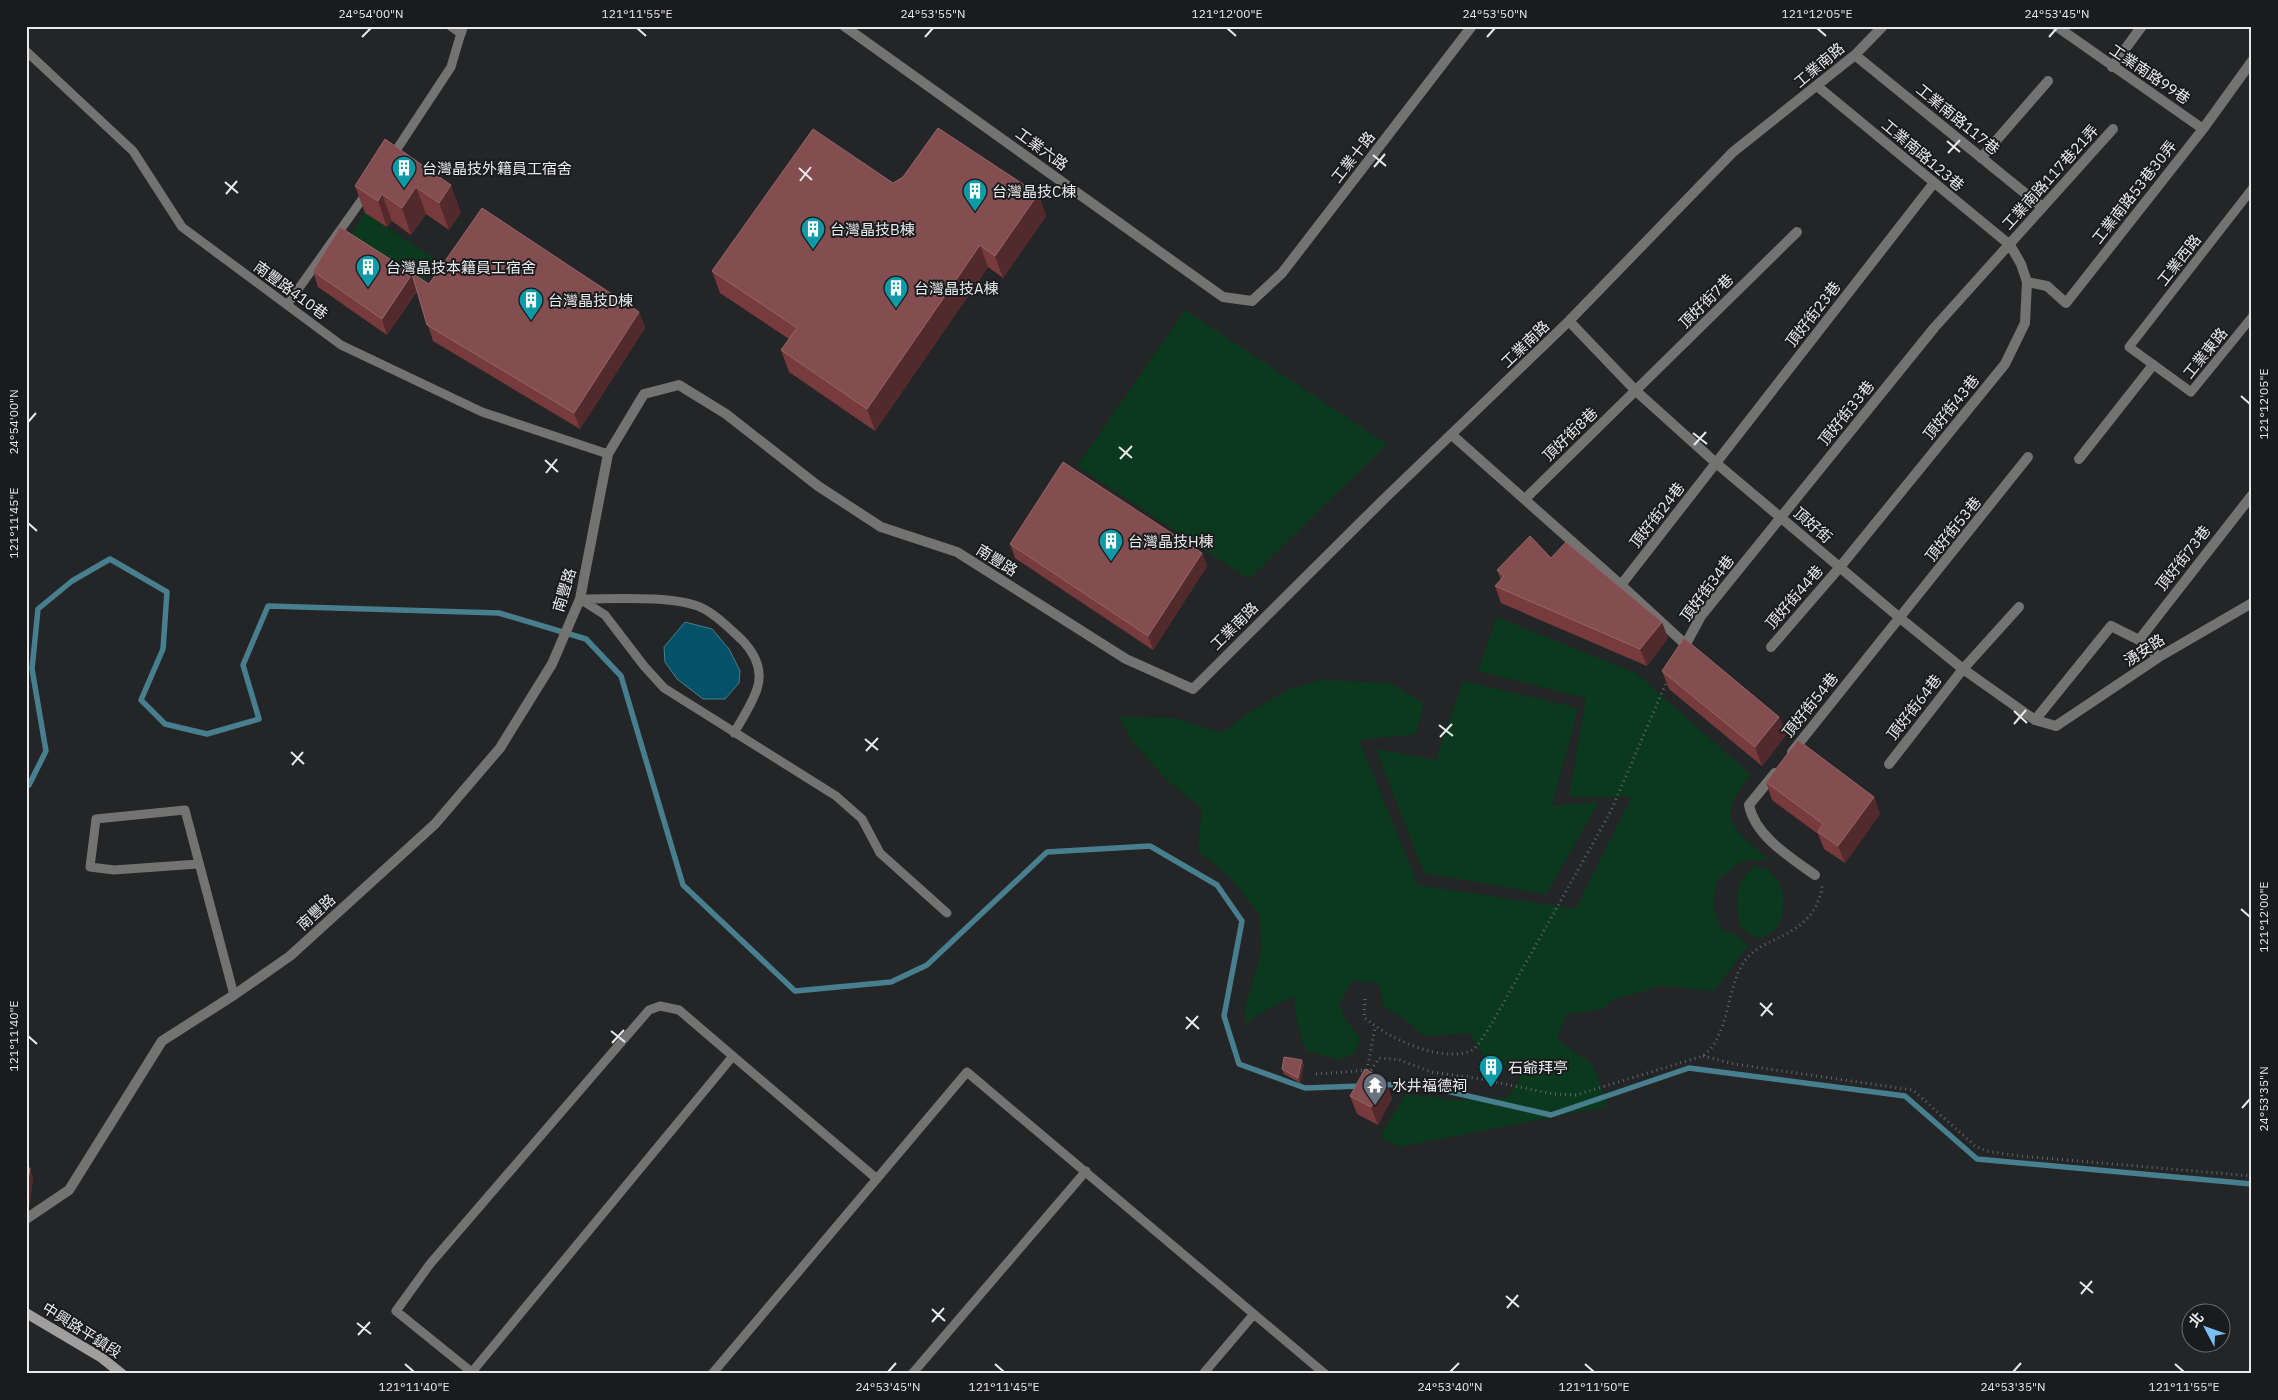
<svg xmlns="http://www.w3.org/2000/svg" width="2278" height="1400" font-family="'IBM Plex Sans','Noto Sans TC',sans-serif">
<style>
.green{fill:#0b391d}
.water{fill:#035268;stroke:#487f8f}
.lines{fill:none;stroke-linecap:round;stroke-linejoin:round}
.stream{stroke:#487f8f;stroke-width:5.5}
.path{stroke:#646566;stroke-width:3;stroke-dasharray:1 4;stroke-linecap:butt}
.lane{stroke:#737371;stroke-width:9}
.street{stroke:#737371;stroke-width:10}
.secondary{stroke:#a09f9d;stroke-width:10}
.wall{fill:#783b3d}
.shaded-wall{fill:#522a2c}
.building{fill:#844e50;stroke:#946668}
.ticks{fill:none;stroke:#e8e9ea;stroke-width:2}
.labels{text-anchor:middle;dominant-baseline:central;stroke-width:4;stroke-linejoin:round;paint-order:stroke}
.street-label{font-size:15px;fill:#e8e9ea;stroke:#1a1b1d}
.poi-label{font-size:15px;fill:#e8e9ea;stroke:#1a1b1d;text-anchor:start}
.neatline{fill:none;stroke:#e8e9ea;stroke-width:2}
.ticks-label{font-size:12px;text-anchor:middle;fill:#e8e9ea}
</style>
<rect width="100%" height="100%" fill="#242527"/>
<path class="green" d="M365 213 437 260 418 290 346 243Z
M1185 310 1387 444 1249 579 1077 466Z
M1497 617 1636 673 1750 774C1744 784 1736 794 1732 805 1722 827 1756 847 1770 860L1742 861 1717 880 1713 905 1721 929 1737 935 1748 945 1714 991 1662 986 1612 1000 1603 1009 1567 1014 1557 1039 1593 1065 1608 1106 1400 1147 1380 1137 1406 1094 1455 1100 1508 1098 1524 1072 1485 1058 1469 1033 1424 1036 1402 1017 1385 1008 1378 983 1352 981 1339 1004 1345 1019 1361 1039 1354 1053 1340 1060 1307 1051C1299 1033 1295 1017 1294 996L1261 1013 1245 1024V1007L1261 954 1260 915 1231 878 1198 851 1202 808 1168 781 1134 744 1119 717 1174 718 1222 733 1253 710 1288 690 1321 680 1391 683 1424 704 1416 734 1359 740 1418 885 1576 909 1632 797H1569L1586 698 1478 671Z
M1463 681 1578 708 1552 806 1599 802 1546 894 1424 873 1376 749 1436 760Z
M1754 866C1758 867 1763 867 1766 869 1788 880 1790 924 1768 935 1763 938 1757 938 1753 936 1748 933 1744 929 1740 926 1736 897 1733 887 1754 866Z"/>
<path class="water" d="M685 622 712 629 729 649 740 671 739 683 725 699H703L677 679 665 662 664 647Z"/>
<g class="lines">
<path class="stream" d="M26 787 29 785 46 751 32 669 38 609 72 581 110 559 167 592 163 649 141 700 165 724 207 734 259 719 243 665 268 606 499 613 586 639 621 676 683 885 795 991 891 982 927 965 1047 852 1150 846 1217 885 1242 921 1224 1016 1239 1064 1305 1088 1362 1086
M1382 1085 1416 1084 1551 1115 1689 1068 1905 1096 1977 1159 2252 1184"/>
<path class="path" d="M1365 999 1364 1017C1385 1037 1444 1065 1472 1050 1479 1046 1486 1032 1491 1025L1611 811 1666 683
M1703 1056 1734 1064 1913 1090 1975 1146 1986 1151 2020 1156 2252 1176
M1367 1070 1375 1028
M1316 1074 1371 1070 1379 1058 1400 1060 1431 1072 1481 1079 1553 1094 1576 1095 1703 1056C1729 1036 1726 993 1742 965 1757 938 1798 940 1816 906 1819 899 1822 893 1822 885"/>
<path class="lane" d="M26 51 133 151 182 227 341 345 482 412 608 454
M391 158 451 67 461 33
M2252 189 2129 347 2191 392 2252 317
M287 305 368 191
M580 599 605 615 644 666 664 688 836 796 862 819 880 853 947 913
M580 599C611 599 675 595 702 608 717 615 731 630 743 641 755 654 763 671 757 689 752 704 742 719 734 733
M198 864 114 870 90 867 96 819 185 810 234 995
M472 1372 733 1056
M474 1374 396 1311 430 1264 649 1010 660 1006 679 1010 877 1179
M712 1374 967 1072 1325 1374
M912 1374 1086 1171
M1203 1374 1254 1314"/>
<path class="street" d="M451 26 461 33 463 26
M844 26 1223 297 1252 301 1282 273 1472 26
M2056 26 2203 129
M1855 55 2042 207
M2112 67 2142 26
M1981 158 2048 81
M2027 282 2047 286 2066 303 2203 129 2252 61
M1569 321 1636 391 1716 463 1900 618 1963 669 2035 720 2056 726 2159 657 2252 603
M1452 435 1621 585 1685 644
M2079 459 2153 365
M1525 499 1797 232
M1621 585 1933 184
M2139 640 2252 495
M1771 647 1840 567 2005 364 2025 323 2027 282 2021 264 2010 245 1817 86
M1681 653 1701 616 1934 328 2113 129
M2035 720 2111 626 2139 640 2159 657
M1792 752 2028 457
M1889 764 1963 669 2019 607
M1775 773 1749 805C1755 836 1790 857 1815 875
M26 1219 69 1190 162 1041 234 995 290 956 435 824 500 748 552 664 580 599 608 454 644 394 679 385 726 414 818 486 881 527 957 552 1126 659 1193 689 1382 501 1569 321 1733 152 1855 55 1883 26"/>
<path class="secondary" d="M26 1313 102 1358 122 1374"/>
</g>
<path class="wall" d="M385 139 461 212 449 230 426 214 411 235 392 221 387 227 365 213 355 186Z
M893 183 1038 194 1046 216 1003 278 988 267 875 431 789 372 781 350 789 339 720 293 712 271Z
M313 271 429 284 639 312 645 328 580 429 433 341 417 291 387 335 318 287Z
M1010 544 1202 553 1207 566 1153 650 1015 558Z
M1551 558 1668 638 1647 666 1501 603 1495 586 1501 580 1497 570Z
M1662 671 1779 717 1786 735 1762 766 1669 689Z
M1766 782 1874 797 1880 814 1845 863 1824 849 1818 834 1772 800Z
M1304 1064 1300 1083 1284 1074 1282 1069Z
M1350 1096 1392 1098 1378 1125 1357 1114Z
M26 1168 33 1178 29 1207H26Z"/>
<path class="shaded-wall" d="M451 185 461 212 449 230 439 203Z
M416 187 426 214 411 235 402 208Z
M382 194 392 221 387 227 378 201Z
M1038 194 1046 216 1003 278 995 256Z
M980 245 988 267 875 431 867 409Z
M412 274 417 290 387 335 382 319Z
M639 312 645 328 580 429 574 413Z
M1202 553 1207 566 1153 650 1148 636Z
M1662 622 1668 638 1647 666 1640 649Z
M1779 717 1786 735 1762 766 1755 747Z
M1874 797 1880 814 1845 863 1838 846Z
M1302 1060 1304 1064 1300 1083 1298 1078Z
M1385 1080 1392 1098 1378 1125 1371 1107Z
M30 1168 33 1178 29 1207 26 1200V1192Z"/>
<path class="building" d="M938 128 1038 194 995 256 980 245 867 409 781 350 797 328 712 271 813 129 893 183 903 177Z
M385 139 451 185 439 203 416 187 402 208 382 194 378 201 355 186Z
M482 208 639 312 574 413 427 325 412 274 382 319 313 271 340 227 429 284Z
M1063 462 1202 553 1148 636 1010 544Z
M1530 536 1551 558 1566 542 1662 622 1640 649 1495 586 1504 576 1497 570Z
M1684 638 1779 717 1755 747 1662 671Z
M1798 740 1874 797 1838 846 1818 832 1823 824 1766 782Z
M1284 1057 1302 1060 1298 1078 1282 1069Z
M1365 1069 1385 1080 1371 1107 1350 1096Z
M26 1168H30L26 1192Z"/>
<path class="ticks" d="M637 28 646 36M1227 28 1236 36M1817 28 1826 36M362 37 371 28M925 37 933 28M1487 37 1495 28M2049 37 2057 28M1947 141 1960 152M1948 153 1960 140M1373 155 1386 166M1374 167 1385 154M799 168 812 180M800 181 811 167M225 182 238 193M226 194 237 181M2241 396 2250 404M28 422 36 413M1693 433 1707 444M1694 445 1706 432M1119 447 1132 458M1120 459 1132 446M545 460 558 472M546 473 557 459M28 523 37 531M2014 711 2027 723M2014 724 2026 710M1439 725 1453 736M1440 737 1452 724M865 739 878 750M866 751 878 738M291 752 304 764M292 765 303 752M2241 909 2250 917M1760 1003 1773 1015M1761 1016 1772 1003M1186 1017 1199 1029M1186 1029 1198 1016M611 1031 625 1042M28 1036 37 1044M612 1043 624 1030M2242 1108 2250 1099M2080 1282 2093 1293M2081 1294 2092 1281M1506 1296 1519 1307M1507 1308 1518 1295M932 1309 945 1321M932 1322 944 1308M357 1323 371 1334M358 1335 370 1322M405 1364 414 1372M995 1364 1004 1372M1585 1364 1594 1372M2175 1364 2184 1372M888 1372 896 1363M1450 1372 1459 1363M2013 1372 2021 1363"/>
<defs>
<symbol id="building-pin" viewBox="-11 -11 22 30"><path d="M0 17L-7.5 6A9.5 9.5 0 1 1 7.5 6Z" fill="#0f9aa8" stroke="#1a1b1d"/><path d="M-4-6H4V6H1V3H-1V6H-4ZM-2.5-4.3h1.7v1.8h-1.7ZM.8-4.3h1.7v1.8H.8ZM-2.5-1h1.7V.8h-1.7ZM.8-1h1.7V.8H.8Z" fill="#fff"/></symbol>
<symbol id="temple-pin" viewBox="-11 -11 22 30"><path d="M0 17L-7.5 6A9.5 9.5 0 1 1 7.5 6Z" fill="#6b7280" stroke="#1a1b1d"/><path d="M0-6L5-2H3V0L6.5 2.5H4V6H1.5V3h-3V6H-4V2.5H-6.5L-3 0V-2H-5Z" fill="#fff"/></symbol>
</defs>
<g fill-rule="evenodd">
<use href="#building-pin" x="390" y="154" width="28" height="38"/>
<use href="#building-pin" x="961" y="177" width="28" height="38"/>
<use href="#building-pin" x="799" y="215" width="28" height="38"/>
<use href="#building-pin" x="354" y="253" width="28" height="38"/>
<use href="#building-pin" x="882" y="274" width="28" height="38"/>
<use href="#building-pin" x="517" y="286" width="28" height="38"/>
<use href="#building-pin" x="1097" y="527" width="28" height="38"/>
<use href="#building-pin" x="1477" y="1053" width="28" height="38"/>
<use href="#temple-pin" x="1361" y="1071" width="28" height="38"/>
</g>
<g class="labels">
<g class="street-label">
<text transform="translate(1819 65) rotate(-40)">工業南路</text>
<text transform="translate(2150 74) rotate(34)">工業南路99巷</text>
<text transform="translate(1958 119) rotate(39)">工業南路117巷</text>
<text transform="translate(1042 149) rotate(36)">工業六路</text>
<text transform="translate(1923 155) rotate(40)">工業南路123巷</text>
<text transform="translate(1353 157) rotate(-52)">工業十路</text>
<text transform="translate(2050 177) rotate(-48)">工業南路117巷21弄</text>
<text transform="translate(2134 192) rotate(-52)">工業南路53巷30弄</text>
<text transform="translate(2179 260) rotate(-52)">工業西路</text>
<text transform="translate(291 290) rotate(36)">南豐路410巷</text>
<text transform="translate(1706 301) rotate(-45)">頂好街7巷</text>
<text transform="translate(1813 314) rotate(-52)">頂好街23巷</text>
<text transform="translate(1525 344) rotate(-44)">工業南路</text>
<text transform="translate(2205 353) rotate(-51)">工業東路</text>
<text transform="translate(1951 407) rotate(-51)">頂好街43巷</text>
<text transform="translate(1846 413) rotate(-51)">頂好街33巷</text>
<text transform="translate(1570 434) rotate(-44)">頂好街8巷</text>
<text transform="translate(1657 515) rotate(-52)">頂好街24巷</text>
<text transform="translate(1813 525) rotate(41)">頂好街</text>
<text transform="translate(1953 529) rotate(-51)">頂好街53巷</text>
<text transform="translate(2183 558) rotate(-52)">頂好街73巷</text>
<text transform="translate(997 560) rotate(32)">南豐路</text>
<text transform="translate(1707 588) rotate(-53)">頂好街34巷</text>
<text transform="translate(564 590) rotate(-73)">南豐路</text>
<text transform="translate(1794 597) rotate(-49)">頂好街44巷</text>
<text transform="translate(1234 626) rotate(-45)">工業南路</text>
<text transform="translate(2144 650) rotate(-33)">湧安路</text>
<text transform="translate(1810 705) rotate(-51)">頂好街54巷</text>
<text transform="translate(1914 707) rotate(-52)">頂好街64巷</text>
<text transform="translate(316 912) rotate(-42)">南豐路</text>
<text transform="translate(82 1330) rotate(32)">中興路平鎮段</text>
</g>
<g class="poi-label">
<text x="422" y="168">台灣晶技外籍員工宿舍</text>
<text x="992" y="191">台灣晶技C棟</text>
<text x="830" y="229">台灣晶技B棟</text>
<text x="386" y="267">台灣晶技本籍員工宿舍</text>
<text x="914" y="288">台灣晶技A棟</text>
<text x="548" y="300">台灣晶技D棟</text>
<text x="1128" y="541">台灣晶技H棟</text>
<text x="1508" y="1067">石爺拜亭</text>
<text x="1392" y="1085">水井福德祠</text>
</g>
</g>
<rect width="2278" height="1400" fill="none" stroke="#1a1b1d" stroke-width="55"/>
<g transform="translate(2206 1328) rotate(311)"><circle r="24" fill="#1a1b1d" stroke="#6c6d6f"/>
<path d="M0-4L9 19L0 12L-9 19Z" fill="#7bbef8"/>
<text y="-8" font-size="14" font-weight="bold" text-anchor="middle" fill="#e8e9ea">北</text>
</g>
<rect x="28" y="28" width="2222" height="1344" class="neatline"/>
<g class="ticks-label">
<text x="371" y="18">24°54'00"N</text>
<text x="637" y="18">121°11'55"E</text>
<text x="933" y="18">24°53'55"N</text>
<text x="1227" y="18">121°12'00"E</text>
<text x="1495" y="18">24°53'50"N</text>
<text x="1817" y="18">121°12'05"E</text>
<text x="2057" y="18">24°53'45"N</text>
<text transform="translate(2264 404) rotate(-90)" y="4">121°12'05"E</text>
<text transform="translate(14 422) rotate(-90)" y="4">24°54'00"N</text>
<text transform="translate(14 523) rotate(-90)" y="4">121°11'45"E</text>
<text transform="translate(2264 917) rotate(-90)" y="4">121°12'00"E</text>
<text transform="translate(14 1036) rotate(-90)" y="4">121°11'40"E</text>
<text transform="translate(2264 1099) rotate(-90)" y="4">24°53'35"N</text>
<text x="414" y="1391">121°11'40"E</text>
<text x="888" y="1391">24°53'45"N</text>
<text x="1004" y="1391">121°11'45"E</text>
<text x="1450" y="1391">24°53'40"N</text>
<text x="1594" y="1391">121°11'50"E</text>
<text x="2013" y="1391">24°53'35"N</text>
<text x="2184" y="1391">121°11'55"E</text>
</g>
</svg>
